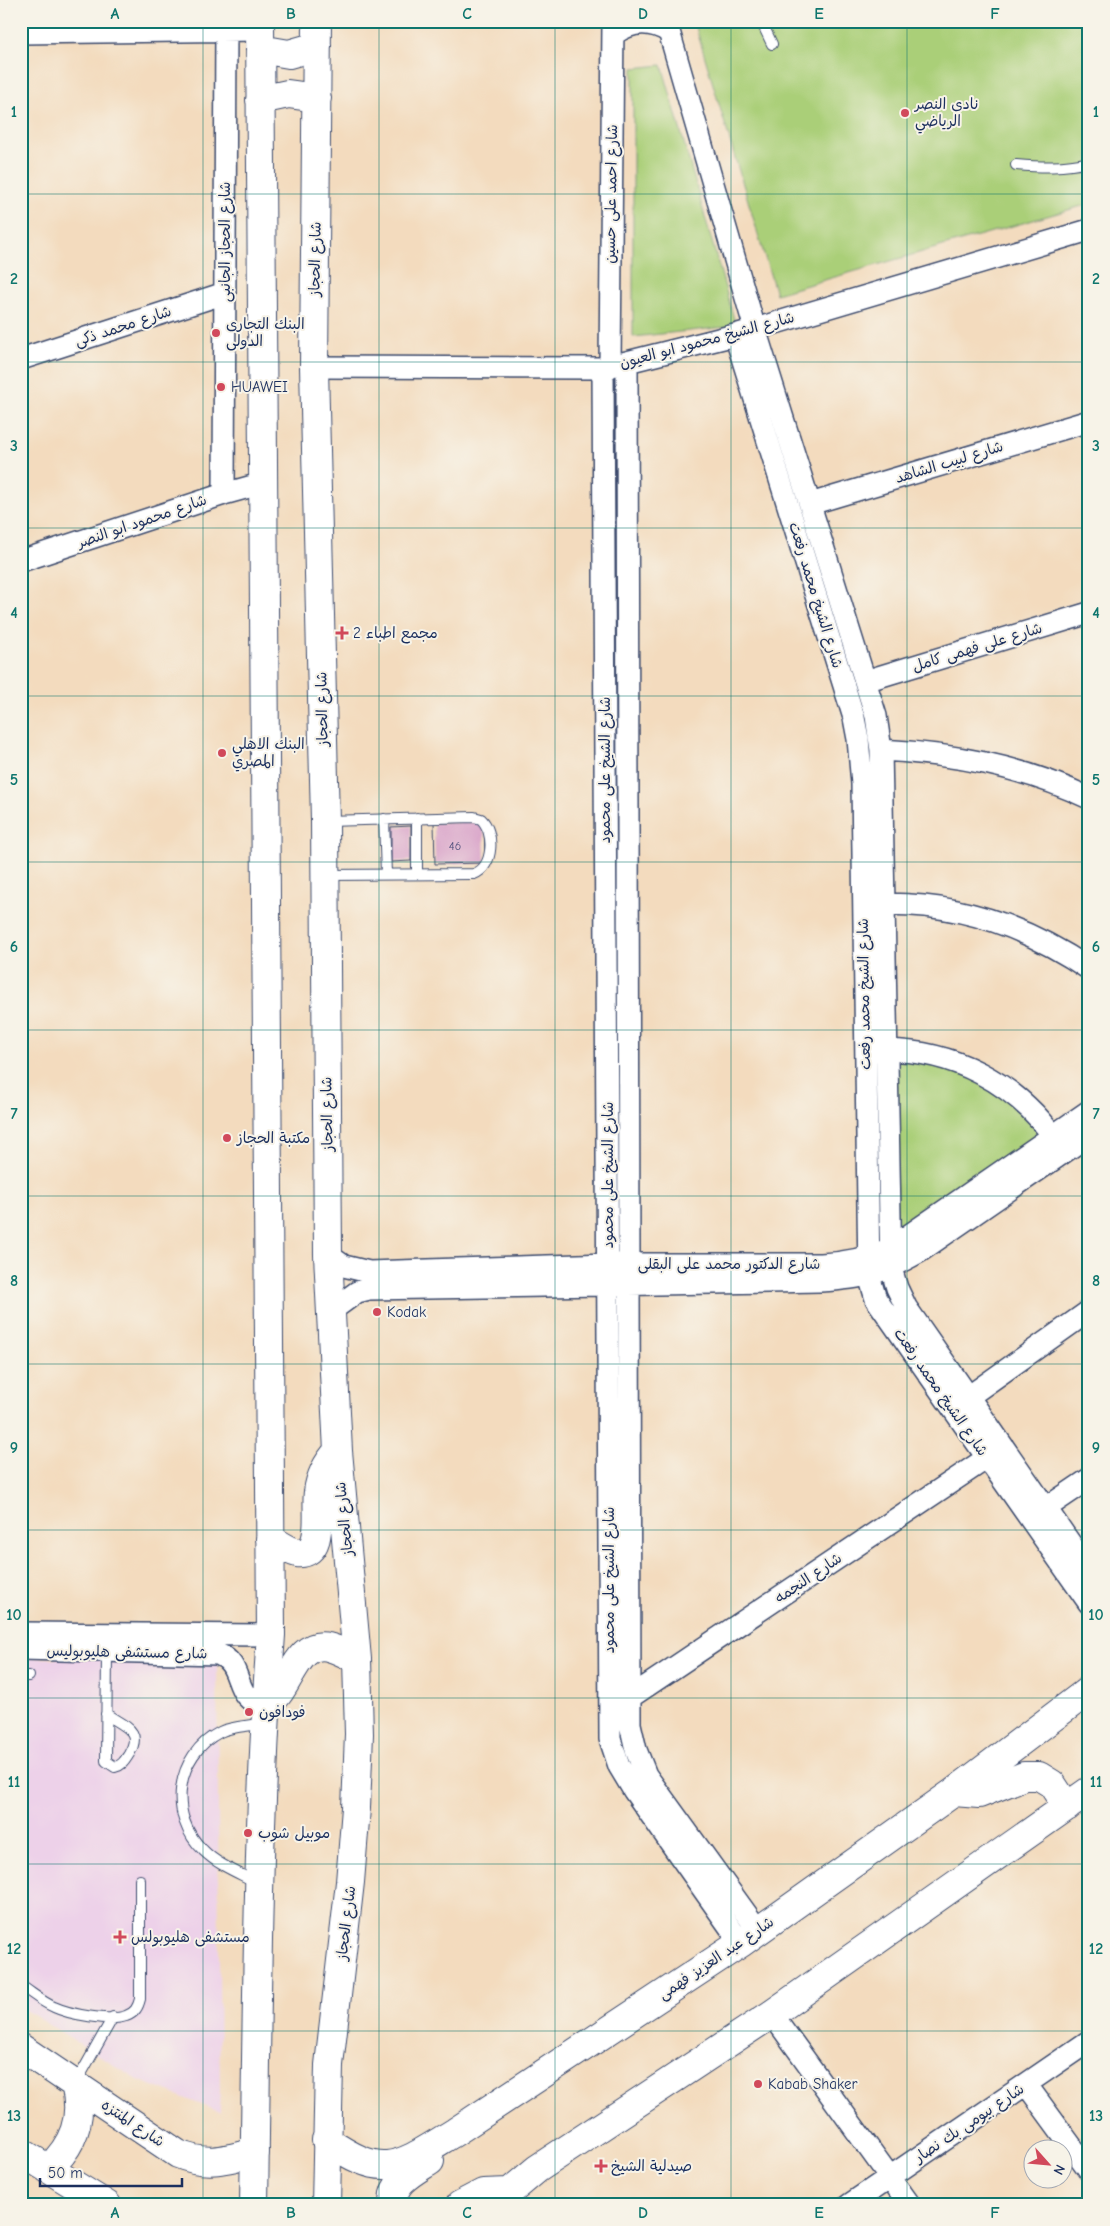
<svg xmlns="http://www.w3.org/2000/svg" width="1110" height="2226" font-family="'Comic Neue','Playpen Sans Arabic',sans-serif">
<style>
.built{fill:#edd1e9}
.green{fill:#aacf78;stroke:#627f6b}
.building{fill:#d79fc7}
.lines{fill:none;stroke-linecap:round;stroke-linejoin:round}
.lane-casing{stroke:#3b496c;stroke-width:12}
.street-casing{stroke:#3b496c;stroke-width:24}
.secondary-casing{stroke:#3b496c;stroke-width:30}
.primary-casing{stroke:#3b496c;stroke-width:30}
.lane{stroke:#fff;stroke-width:10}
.street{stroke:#fff;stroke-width:21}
.secondary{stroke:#fff;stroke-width:28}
.primary{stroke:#fff;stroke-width:28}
.grid{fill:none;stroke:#0f766e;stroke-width:1;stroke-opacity:0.55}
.poi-dot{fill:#d1495b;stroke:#f7f3e8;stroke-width:2}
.labels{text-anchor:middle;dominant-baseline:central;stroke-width:4;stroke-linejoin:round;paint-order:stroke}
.number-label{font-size:12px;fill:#4a4b78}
.poi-label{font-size:15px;fill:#1b2f5e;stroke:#f7f3e8;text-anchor:start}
.street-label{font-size:15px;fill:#1b2f5e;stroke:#f7f3e8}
.neatline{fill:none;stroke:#0f766e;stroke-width:2}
.grid-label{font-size:16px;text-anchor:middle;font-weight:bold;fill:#0f766e}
</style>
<rect width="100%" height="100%" fill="#f7f3e8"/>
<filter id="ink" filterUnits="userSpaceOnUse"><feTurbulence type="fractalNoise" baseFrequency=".02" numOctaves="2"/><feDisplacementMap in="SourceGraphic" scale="10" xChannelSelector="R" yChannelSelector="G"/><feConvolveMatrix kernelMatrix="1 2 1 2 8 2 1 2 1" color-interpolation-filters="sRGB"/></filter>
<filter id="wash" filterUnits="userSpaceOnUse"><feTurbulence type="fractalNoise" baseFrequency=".0096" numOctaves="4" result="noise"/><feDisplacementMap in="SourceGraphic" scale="20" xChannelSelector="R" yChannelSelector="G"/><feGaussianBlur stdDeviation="1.12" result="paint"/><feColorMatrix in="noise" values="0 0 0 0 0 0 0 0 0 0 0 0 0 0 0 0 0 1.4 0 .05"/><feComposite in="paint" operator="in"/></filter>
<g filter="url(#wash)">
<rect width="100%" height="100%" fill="#f3dbbe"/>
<path class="built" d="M21 1658 217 1659 220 2112 138 2080 21 2007Z"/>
<path class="green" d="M694 21H1089V204L776 294Z
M662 65 736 326 633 337V68Z
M886 1051 967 1067 1053 1136 889 1249Z"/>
<g id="blocks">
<path class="building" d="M484 822 485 863 435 864 434 823Z
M411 826V861L391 862V827Z"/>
</g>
</g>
<g filter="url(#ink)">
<use href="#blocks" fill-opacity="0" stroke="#3b496c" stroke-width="1"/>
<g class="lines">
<defs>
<path id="lane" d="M761 21 772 44
M1016 165C1041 167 1064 168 1089 162
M417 818V874
M384 819 386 874
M325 875 474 874C494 867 495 832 481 819L474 817 326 821
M21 1676H29
M106 1714C125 1727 143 1730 129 1754 125 1760 123 1765 115 1767L106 1761C106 1725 107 1688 107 1652
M256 1882C239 1873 218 1865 204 1851 167 1817 175 1755 220 1732 231 1726 251 1726 264 1723
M21 1986C32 1993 42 2002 54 2007 69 2014 110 2022 126 2016 135 2013 138 2007 140 1999V1880
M76 2083 113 2017"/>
<path id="street" d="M666 21 755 329 876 716 881 750 891 1268 897 1288 906 1307 1089 1570
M21 33 260 30
M613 35C631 21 650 20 669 32
M735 335 854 718 858 739 862 784 869 1276 876 1299 1089 1603
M21 359 225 293
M627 363 630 1724 636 1750 646 1775 758 1930
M314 367 603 368 735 335 1089 230
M610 367 613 21
M603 368 610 1739 619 1766 634 1791 741 1943
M224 494 226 21
M810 504 1089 421
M21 561 224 494 263 483
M865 681 1089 613
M881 750C954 754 1022 766 1089 798
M869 905C949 900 1023 924 1089 969
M873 1051C950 1046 1019 1083 1061 1147
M328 1255 344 1266 369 1272 608 1264H821C846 1263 866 1259 889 1249L1089 1111
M331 1311 357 1292 369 1289 820 1281C865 1278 880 1274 919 1252L1089 1135
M968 1397 1089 1311
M1046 1508 1089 1479
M21 1633 271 1635
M21 1649 218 1654C246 1665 230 1699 265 1706
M629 1698 987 1458
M772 2014 910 2205
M1026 2084 1089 2170
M849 2205 1089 2041"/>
<path id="secondary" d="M954 1792 979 1794 1024 1776H1039L1052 1784 1067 1807
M21 2048 178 2154C207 2166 225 2160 255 2152
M326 2140C386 2181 397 2167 455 2132L741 1943 954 1792 1089 1690
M21 2152 107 2205
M48 2169C74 2145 84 2118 75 2084
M394 2205C389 2183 415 2171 430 2161
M460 2205 483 2193 509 2192
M494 2205 537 2169 772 2014 1089 1791"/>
<path id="primary" d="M317 21 314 367 325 821 328 1255 338 1451 357 1659 359 1734 356 1808 350 1882 329 2065 326 2205
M260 49 289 54 317 46
M260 100 288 94 317 98
M270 1539C278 1543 289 1551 297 1553 326 1556 315 1508 318 1492 320 1476 327 1463 338 1451
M265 1706C290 1693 295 1639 328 1647 338 1649 347 1655 357 1659
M254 2205C257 2015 257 1825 271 1635L260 21"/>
</defs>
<use href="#lane" class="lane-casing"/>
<use href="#street" class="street-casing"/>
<use href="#secondary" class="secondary-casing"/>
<use href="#primary" class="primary-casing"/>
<use href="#lane" class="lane"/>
<use href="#street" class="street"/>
<use href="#secondary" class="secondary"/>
<use href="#primary" class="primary"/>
</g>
</g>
<path class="grid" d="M203 21V2205M379 21V2205M555 21V2205M731 21V2205M907 21V2205M21 194H1089M21 362H1089M21 528H1089M21 696H1089M21 862H1089M21 1030H1089M21 1196H1089M21 1364H1089M21 1530H1089M21 1698H1089M21 1864H1089M21 2031H1089"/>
<g class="poi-dot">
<circle cx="905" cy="113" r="5"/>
<circle cx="216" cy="333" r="5"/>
<circle cx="221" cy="387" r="5"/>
<path d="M339.5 625.5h5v5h5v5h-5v5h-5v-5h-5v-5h5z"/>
<circle cx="222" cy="753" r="5"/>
<circle cx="227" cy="1138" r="5"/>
<circle cx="377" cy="1312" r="5"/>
<circle cx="249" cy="1712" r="5"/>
<circle cx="248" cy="1833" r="5"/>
<path d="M117.5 1929.5h5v5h5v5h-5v5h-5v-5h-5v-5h5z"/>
<circle cx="758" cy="2084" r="5"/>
<path d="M598.5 2158.5h5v5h5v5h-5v5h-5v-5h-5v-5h5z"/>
</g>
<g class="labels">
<g class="number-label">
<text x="455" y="846">46</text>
</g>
<g class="poi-label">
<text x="915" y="104">نادي النصر<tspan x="915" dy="17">الرياضي</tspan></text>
<text x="226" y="324">البنك التجارى<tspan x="226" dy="17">الدولى</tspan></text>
<text x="231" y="387">HUAWEI</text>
<text x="353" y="633">مجمع اطباء 2</text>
<text x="232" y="744">البنك الاهلي<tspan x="232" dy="17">المصري</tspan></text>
<text x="237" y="1138">مكتبة الحجاز</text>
<text x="387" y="1312">Kodak</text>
<text x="259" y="1712">فودافون</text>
<text x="258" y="1833">موبيل شوب</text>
<text x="131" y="1937">مستشفى هليوبولس</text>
<text x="768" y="2084">Kabab Shaker</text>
<text x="611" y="2166">صيدلية الشيخ</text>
</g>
<g class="street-label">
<text transform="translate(611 194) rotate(-89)">شارع احمد على حسين</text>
<text transform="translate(225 242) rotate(-90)">شارع الحجاز الجانبى</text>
<text transform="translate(315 259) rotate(-89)">شارع الحجاز</text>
<text transform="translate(123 326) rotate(-18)">شارع محمد ذكى</text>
<text transform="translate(707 340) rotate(-15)">شارع الشيخ محمود ابو العيون</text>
<text transform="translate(949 462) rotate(-17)">شارع لبيب الشاهد</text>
<text transform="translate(142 521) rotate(-19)">شارع محمود ابو النصر</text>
<text transform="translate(816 595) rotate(73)">شارع الشيخ محمد رفعت</text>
<text transform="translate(977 647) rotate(-17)">شارع على فهمى كامل</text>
<text transform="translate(322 709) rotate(-91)">شارع الحجاز</text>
<text transform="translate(605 770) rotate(-90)">شارع الشيخ على محمود</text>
<text transform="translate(864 994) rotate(-91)">شارع الشيخ محمد رفعت</text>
<text transform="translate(327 1114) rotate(-91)">شارع الحجاز</text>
<text transform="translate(608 1175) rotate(-90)">شارع الشيخ على محمود</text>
<text x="729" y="1264">شارع الدكتور محمد على البقلى</text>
<text transform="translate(941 1392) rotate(55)">شارع الشيخ محمد رفعت</text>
<text transform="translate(344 1519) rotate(-96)">شارع الحجاز</text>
<text transform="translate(808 1578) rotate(-34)">شارع النجمه</text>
<text transform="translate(609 1580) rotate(-90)">شارع الشيخ على محمود</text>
<text transform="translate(127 1652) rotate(1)">شارع مستشفى هليوبوليس</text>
<text transform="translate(346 1923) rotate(-83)">شارع الحجاز</text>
<text transform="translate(716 1958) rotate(-34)">شارع عبد العزيز فهمى</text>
<text transform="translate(133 2123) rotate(34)">شارع المنتزه</text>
<text transform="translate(969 2123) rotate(-34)">شارع بيومى بك نصار</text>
</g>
</g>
<rect width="1110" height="2226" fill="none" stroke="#f7f3e8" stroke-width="55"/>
<g transform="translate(1048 2164) rotate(117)"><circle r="24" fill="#f7f3e8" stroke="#9fa5b1"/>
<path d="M0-4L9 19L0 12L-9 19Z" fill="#d1495b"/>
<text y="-8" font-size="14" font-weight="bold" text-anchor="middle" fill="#1b2f5e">N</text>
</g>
<path d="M40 2178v8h142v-8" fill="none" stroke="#1b2f5e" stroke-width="2.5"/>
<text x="48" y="2178" font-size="15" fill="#1b2f5e" stroke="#f7f3e8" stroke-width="4" paint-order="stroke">50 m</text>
<rect x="28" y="28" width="1054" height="2170" class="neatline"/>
<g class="grid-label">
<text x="115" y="19">A</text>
<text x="291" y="19">B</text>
<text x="467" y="19">C</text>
<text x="643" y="19">D</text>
<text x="819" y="19">E</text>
<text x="995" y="19">F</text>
<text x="14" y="117">1</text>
<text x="1096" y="117">1</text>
<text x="14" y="284">2</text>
<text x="1096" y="284">2</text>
<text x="14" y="451">3</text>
<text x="1096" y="451">3</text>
<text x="14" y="618">4</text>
<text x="1096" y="618">4</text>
<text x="14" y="785">5</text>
<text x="1096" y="785">5</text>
<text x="14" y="952">6</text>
<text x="1096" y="952">6</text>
<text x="14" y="1119">7</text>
<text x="1096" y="1119">7</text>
<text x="14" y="1286">8</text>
<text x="1096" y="1286">8</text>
<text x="14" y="1453">9</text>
<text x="1096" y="1453">9</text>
<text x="14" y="1620">10</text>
<text x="1096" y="1620">10</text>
<text x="14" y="1787">11</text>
<text x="1096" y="1787">11</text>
<text x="14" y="1954">12</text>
<text x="1096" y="1954">12</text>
<text x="14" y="2121">13</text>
<text x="1096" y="2121">13</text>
<text x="115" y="2218">A</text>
<text x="291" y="2218">B</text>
<text x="467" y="2218">C</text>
<text x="643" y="2218">D</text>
<text x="819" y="2218">E</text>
<text x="995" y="2218">F</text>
</g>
</svg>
